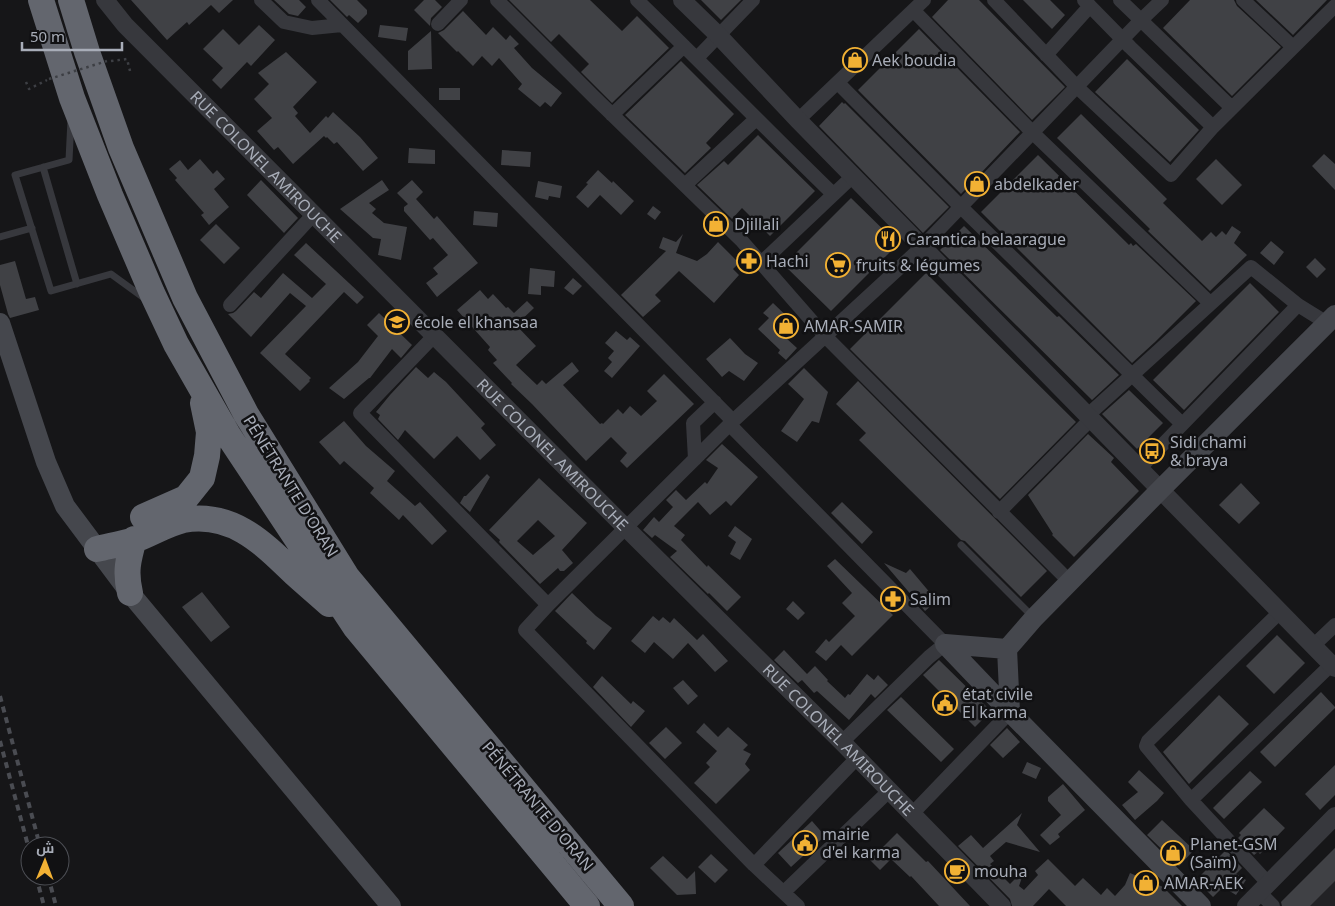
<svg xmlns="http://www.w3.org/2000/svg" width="1335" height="906" font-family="'Noto Sans',Cairo,sans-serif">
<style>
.built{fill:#222225}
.building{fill:#404145;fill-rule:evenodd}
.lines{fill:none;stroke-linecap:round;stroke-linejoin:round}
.path{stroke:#3d3f44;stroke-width:2.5;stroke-dasharray:2.5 4;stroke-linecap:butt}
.service{stroke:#37383d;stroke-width:7}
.minor{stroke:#37383d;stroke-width:14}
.tertiary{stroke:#37383d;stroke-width:18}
.secondary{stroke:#45474d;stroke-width:20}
.motorway{stroke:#63666e;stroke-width:26}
.rail{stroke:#4a4c52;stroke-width:4;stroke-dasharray:6 5;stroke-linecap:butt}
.path-bridge{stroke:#3d3f44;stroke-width:2.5;stroke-dasharray:2.5 4;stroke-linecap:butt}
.labels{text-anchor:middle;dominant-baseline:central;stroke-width:5;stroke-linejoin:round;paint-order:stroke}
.poi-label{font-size:16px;fill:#a8adb8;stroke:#111113;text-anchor:start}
.street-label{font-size:16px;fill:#a8adb8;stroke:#111113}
</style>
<rect width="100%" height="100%" fill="#161618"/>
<path class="built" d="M1335 848V906H1287L1282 901Z"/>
<path class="building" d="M131 0H233L219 13 211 5 189 25 187 22 167 40Z
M274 0H299L306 7 298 16 289 14Z
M330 0H357L367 10V14L358 23 349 15 347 17Z
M424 0H435L442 7 431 18 430 26 414 10Z
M509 0H590L622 31 637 16 669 48 612 103 581 72 589 64 559 34 551 42Z
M701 0H741L721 20Z
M948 0H979L1065 87 1032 120 932 17Z
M1023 0H1050L1065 15 1052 29Z
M1190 0H1234L1237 6 1281 47 1232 96 1163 28Z
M1256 0H1327L1293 35Z
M463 11 486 35 493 27 506 40 510 35 519 44 514 48 532 68 562 93 551 107 545 102 540 107 518 89 522 84 499 58 492 66 482 56 473 66 458 51 457 52 438 33 444 30Z
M259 25 275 40 251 66 247 62 221 89 212 80 223 68 203 49 223 29 239 45Z
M380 25 408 28 406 41 378 37Z
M919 29 1020 132 961 194 858 90Z
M431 31 432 69 408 70V51Z
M286 52 317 82 293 107 298 113 295 116 310 133 326 116 328 118 333 112 360 137 378 158 363 171 337 142 334 144 327 137 326 138 324 136 293 164 278 147 274 150 257 131 272 118 254 99 269 84 258 73Z
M1127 59 1199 130 1170 162 1095 92Z
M681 61 734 114 706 143 711 148 685 173 625 115Z
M439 88H460V100H439Z
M842 102 844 104 845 103 949 207 923 233 819 126Z
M1081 114 1167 199 1163 203 1202 241 1211 232 1216 237 1222 231 1226 235 1232 226 1241 232 1234 243 1247 255 1210 291 1148 231 1150 229 1057 138Z
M758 135 815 191 770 236 742 208 732 219 697 185 724 161 728 165Z
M409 148 435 150V164L408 163Z
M502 150 531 152 530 167 501 165Z
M1324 154 1335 164V190L1312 166Z
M1038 155 1129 245 1131 243 1133 246 1136 244 1196 301 1155 342 1132 363 981 212Z
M200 159 213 174 217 170 225 179 214 189 229 207 209 225 201 215 204 213 175 180 177 178 169 169 180 160 188 170Z
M1216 159 1242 185 1222 205 1196 179Z
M598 170 612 183 613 181 634 201 621 215 600 195 588 208 576 197 588 184 586 183Z
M261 180 298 218 284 233 247 195Z
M382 180 389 190 369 203 376 209 372 213 384 223 407 227 401 260 378 255 381 239 373 238 340 209Z
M412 180 423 192 416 199 434 219 437 216 478 263 437 297 426 283 438 274 433 268 448 255 433 238 430 240 404 211V207L408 204 397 193Z
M538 181 562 186 560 198 549 196 548 200 535 197Z
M851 198 898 244 831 311 784 265Z
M653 206 661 212 655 220 647 214Z
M474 211 498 213 497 227 473 225Z
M216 224 240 248 224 264 200 240Z
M964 226 1057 317 1059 316 1119 375 1092 400 940 250Z
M683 234 676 253 697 261 707 254 718 242 739 263 733 269 739 275 714 303 679 271 655 295 661 301 643 317 621 295 666 251 659 248 663 237 676 242Z
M1271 241 1284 252 1274 265 1260 253Z
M306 243 364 297 357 304 344 292 285 354 311 378 309 380 310 381 300 391 260 353 306 306 290 293 251 337 228 314 233 313 236 311 254 292 261 298 283 273 312 298 326 284 294 255Z
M1315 258 1326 269 1317 278 1306 267Z
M15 261 26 299 35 297 39 310 10 318 8 314 0 285V265Z
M530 268 555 271 554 287 541 286V295L528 294Z
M926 273 1076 422 1000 499 850 349Z
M573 278 582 286 573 295 564 288Z
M1250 283 1279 312 1184 410 1153 380Z
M480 290 488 299 493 294 506 308 508 307 514 313 527 301 534 308 516 325 536 346 516 365 537 385 542 380 546 384 572 362 579 371 563 385 600 424 602 423 603 424 618 409 623 414 630 406 641 416 657 401 647 391 664 374 694 404 627 468 620 461 627 453 611 437 586 461 532 404 511 384 512 383 493 363 497 360 488 350 490 347 457 310Z
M773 303 797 326 786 338 797 348 786 360 778 353 780 350 758 329 769 318 763 313Z
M379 313 412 345 401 358 392 349 370 378H369L344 399 329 388 358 362 378 336 367 325Z
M616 331 627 340 630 337 640 346 612 378 604 371 612 362 608 358 614 351 605 343Z
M730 338 745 354 758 363 744 381 729 371 722 377 706 359Z
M416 367 428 378 434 372 446 382 485 424 481 428 496 445 480 460 457 436 434 459 405 430 398 440 378 419 380 415 376 412 390 395Z
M804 368 828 392 819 423 812 421 797 442 781 431 804 399 788 384Z
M858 381 1047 571 1021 597 965 541 961 540 859 440 866 433 836 404Z
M1129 390 1163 423 1137 449 1102 414Z
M344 421 366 446 395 471 387 481 415 506 420 502 447 531 432 545 403 515 399 520 370 493 374 488 344 461 340 465 319 442Z
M1088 434 1114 458 1111 462 1139 491 1074 557 1052 535 1053 534 1028 495Z
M722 444 758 477 731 506 726 501 710 515 698 502 674 526 685 535 681 540 707 567 708 565 741 597 727 611 709 593 708 594 670 557 677 551 655 535 652 538 643 530 654 517 659 522 673 507 666 500 676 490 686 500 705 482 707 484 718 468 706 460Z
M487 474 490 477 470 512 460 503 464 496H466Z
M539 478 587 523 562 550 573 563 564 571H560L558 568 540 584 499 542 500 540 489 530ZM538 520 555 536 533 555 517 541Z
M1241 483 1260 503 1239 524 1219 505Z
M842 502 873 532 862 544 831 513Z
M735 526 752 539 740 560 730 554 736 542 728 536Z
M835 559 893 615 852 656 841 645 826 661 815 652 826 639 829 642 855 616 842 603 852 593 827 566Z
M884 563 906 573 910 569 937 601 925 611Z
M202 592 230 627 211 642 182 607Z
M572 593 596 616 612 628 594 650 586 643 587 641 555 611Z
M793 601 805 613 798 620 786 609Z
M653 616 659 621 663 617 670 623 674 618 697 640 703 634 728 661 715 672 688 643 673 659 654 642 645 653 631 641Z
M1277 635 1305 663 1274 694 1246 666Z
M784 650 807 674 815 666 828 680 827 681 845 698 848 694 850 695 867 674 874 680 878 675 888 685 875 698 871 694 849 720 817 691 814 693 802 680 798 683 774 660Z
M939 660 991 711 975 727 923 675Z
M602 676 631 704 633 701 645 711 631 727 593 687Z
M683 680 698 696 688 705 673 688Z
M1321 692 1335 707V708L1275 767 1260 752Z
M1219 695 1249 724 1189 784 1163 752Z
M901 697 954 749 941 762 887 710Z
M704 723 718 737 728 727 748 745 743 750 751 754 745 764 750 770 716 804 694 783 710 767 706 763 717 751 696 732Z
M666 727 682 743 665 759 649 743Z
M1007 728 1020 742 1003 758 990 745Z
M1027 762 1041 768 1036 779 1022 773Z
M1335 765V795L1320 810 1305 794Z
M1139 770 1164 793 1157 801 1135 820 1122 805 1138 792 1128 782Z
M1250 771 1262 782 1224 819 1213 808Z
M1063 784 1085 810 1058 834 1060 837 1050 845 1040 835 1061 815 1048 801V797Z
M1264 808 1285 828 1260 854 1258 852 1254 855 1238 838 1241 835 1239 833Z
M1022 813 1017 825 1040 852 1006 842 990 856 994 861 990 864 1010 884 1025 869 1019 886 1024 890 1038 875 1035 871 1048 859 1075 886 1083 878 1101 895 1107 888 1115 896 1125 885 1130 873 1163 887 1182 906H1066L1049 889 1033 906H1012L1010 899 958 846 971 835 983 848Z
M1162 820 1194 850 1179 866 1147 835Z
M812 821 825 836 791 867 778 853Z
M897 833 926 862 928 861 970 906H939L911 876 910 877 891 859 880 870 870 860Z
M1335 848V881L1310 906H1282L1281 902Z
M1226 850 1242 868 1236 874 1246 880 1236 895 1223 887 1213 897 1196 880Z
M711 854 728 870 715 883 698 867Z
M663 856 687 879 695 871 696 894 677 895 650 868Z"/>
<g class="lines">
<path class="path" d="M111 61 127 59 130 71
M26 82 29 89 47 80"/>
<path class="service" d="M71 120 69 160 15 175 51 291 111 274 144 298
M43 167 77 284
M0 237 32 228
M961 545 1033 617"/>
<path class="minor" d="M261 0 284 22 312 28 342 25
M318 0 733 421
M497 0 594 97 741 240 825 336 1070 582
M637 0C703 64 767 130 833 194
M994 0 1077 87 1171 175 1213 127 1335 6
M1084 0 1130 47 1213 127
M1120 0 1232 108
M1243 0 1293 47
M914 11 1033 133 1210 303
M438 24 461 0
M1046 55 1090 6
M697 58 753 0
M838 83 961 207 1182 424
M612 115 684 46
M798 120 924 0
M685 185 756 119
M761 263 853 176
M230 305 313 215
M434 336 360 413 548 605
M1088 415 1251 267 1298 305 1327 323
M730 425 945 644 929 657 842 742
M695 459 693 423 715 402
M1140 468 1298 305
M999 512 1091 419
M1314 645 1335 625
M1191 800 1146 746 1148 741 1280 612
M912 814 1010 712
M754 865 857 758
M1268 883 1191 800 1332 664
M784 892 889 791
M1259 892 1273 906
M798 906 754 865 525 630 548 605 733 421 922 247 1140 21 1162 0"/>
<g class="tertiary">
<path id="s1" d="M105 0 125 25 626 528 842 742 1002 906"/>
<path d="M682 0 718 35 798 120 1335 668"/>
<path d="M1246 906 1335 816"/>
</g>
<path class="secondary" d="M0 323 46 462 65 506 130 593 391 906
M945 644 1010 712 1201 906
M945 644 1007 649
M1010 712 1007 649 1034 618 1161 489 1335 315"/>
<path class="motorway" d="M41 0 72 98 110 195 152 293 176 344 228 435 356 628 587 906
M71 0 87 52 121 148 185 298 246 414 347 577 621 906
M143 517 186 498 202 478 207 456 209 432 203 403
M97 549C109 546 122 544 134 540 151 534 166 524 183 520 232 511 263 543 295 574 306 584 318 594 329 604
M130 593C125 572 128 560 134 539"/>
<path class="rail" d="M0 696 40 846
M0 741 30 853
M36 876 44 906
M48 876 56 906"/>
<path class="path-bridge" d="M49 79 107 61"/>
</g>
<defs>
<symbol id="shop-ring" viewBox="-11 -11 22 22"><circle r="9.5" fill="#111113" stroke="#f2b134" stroke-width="1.5"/><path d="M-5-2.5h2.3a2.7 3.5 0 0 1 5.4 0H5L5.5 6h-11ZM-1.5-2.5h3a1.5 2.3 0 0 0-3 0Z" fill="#f2b134"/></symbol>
<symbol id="restaurant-ring" viewBox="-11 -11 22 22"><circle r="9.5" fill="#111113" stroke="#f2b134" stroke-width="1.5"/><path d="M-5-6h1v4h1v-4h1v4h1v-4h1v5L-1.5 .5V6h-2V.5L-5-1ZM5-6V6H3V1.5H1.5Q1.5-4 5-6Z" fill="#f2b134"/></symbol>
<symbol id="pharmacy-ring" viewBox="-11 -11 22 22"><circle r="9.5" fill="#111113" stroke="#f2b134" stroke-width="1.5"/><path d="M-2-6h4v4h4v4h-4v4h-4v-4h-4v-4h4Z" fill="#f2b134"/></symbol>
<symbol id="supermarket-ring" viewBox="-11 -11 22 22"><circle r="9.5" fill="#111113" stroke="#f2b134" stroke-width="1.5"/><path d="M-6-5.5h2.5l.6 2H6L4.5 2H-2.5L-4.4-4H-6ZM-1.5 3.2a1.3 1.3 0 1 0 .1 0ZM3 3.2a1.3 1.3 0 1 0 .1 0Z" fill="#f2b134"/></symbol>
<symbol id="school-ring" viewBox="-11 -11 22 22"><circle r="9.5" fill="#111113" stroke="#f2b134" stroke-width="1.5"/><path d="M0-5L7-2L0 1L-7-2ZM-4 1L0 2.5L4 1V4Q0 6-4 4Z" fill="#f2b134"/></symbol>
<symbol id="bus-ring" viewBox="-11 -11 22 22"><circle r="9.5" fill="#111113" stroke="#f2b134" stroke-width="1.5"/><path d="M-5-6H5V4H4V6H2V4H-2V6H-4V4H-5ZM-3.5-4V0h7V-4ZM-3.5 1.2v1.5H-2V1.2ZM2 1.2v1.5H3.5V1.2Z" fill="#f2b134"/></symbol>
<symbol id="civic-ring" viewBox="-11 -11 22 22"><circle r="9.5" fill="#111113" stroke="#f2b134" stroke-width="1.5"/><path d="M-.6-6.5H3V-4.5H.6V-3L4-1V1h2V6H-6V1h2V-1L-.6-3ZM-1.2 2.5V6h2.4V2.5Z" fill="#f2b134"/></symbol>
<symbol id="cafe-ring" viewBox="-11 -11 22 22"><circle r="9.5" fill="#111113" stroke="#f2b134" stroke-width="1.5"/><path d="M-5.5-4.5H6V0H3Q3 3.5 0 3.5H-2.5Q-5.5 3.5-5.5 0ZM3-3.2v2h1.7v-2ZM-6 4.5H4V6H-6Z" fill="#f2b134"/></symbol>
</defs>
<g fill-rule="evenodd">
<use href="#shop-ring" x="841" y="46" width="28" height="28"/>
<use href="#shop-ring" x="963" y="170" width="28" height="28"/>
<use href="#shop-ring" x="702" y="210" width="28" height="28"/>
<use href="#restaurant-ring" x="874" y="225" width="28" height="28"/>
<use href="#pharmacy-ring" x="735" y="247" width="28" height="28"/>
<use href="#supermarket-ring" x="824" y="251" width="28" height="28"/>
<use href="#school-ring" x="383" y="308" width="28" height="28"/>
<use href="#shop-ring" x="772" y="312" width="28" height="28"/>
<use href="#bus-ring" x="1138" y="437" width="28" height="28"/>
<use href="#pharmacy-ring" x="879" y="585" width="28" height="28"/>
<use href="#civic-ring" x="931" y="689" width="28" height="28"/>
<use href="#civic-ring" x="791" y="829" width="28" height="28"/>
<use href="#shop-ring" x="1159" y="839" width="28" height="28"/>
<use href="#cafe-ring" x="943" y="857" width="28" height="28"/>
<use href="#shop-ring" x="1132" y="869" width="28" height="28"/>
</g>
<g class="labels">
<g class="poi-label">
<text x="872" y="60">Aek boudia</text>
<text x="994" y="184">abdelkader</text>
<text x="734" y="224">Djillali</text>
<text x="906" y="239">Carantica belaarague</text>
<text x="766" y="261">Hachi</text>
<text x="856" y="265">fruits &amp; légumes</text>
<text x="414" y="322">école el khansaa</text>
<text x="804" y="326">AMAR-SAMIR</text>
<text x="1170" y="442">Sidi chami<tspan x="1170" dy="18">&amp; braya</tspan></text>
<text x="910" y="599">Salim</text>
<text x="962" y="694">état civile<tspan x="962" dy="18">El karma</tspan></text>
<text x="822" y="834">mairie<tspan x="822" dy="18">d'el karma</tspan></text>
<text x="1190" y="844">Planet-GSM<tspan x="1190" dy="18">(Saïm)</tspan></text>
<text x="974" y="871">mouha</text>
<text x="1164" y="883">AMAR-AEK</text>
</g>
<g class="street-label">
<text stroke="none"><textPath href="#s1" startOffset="232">RUE COLONEL AMIROUCHE</textPath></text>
<text stroke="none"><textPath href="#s1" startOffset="638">RUE COLONEL AMIROUCHE</textPath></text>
<text transform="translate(291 486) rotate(58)">PÉNÉTRANTE D'ORAN</text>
<text stroke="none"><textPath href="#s1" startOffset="1042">RUE COLONEL AMIROUCHE</textPath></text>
<text transform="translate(538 806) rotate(50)">PÉNÉTRANTE D'ORAN</text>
</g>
</g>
<g transform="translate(45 861) rotate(1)"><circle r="24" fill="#111113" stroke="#4d4f55"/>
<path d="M0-4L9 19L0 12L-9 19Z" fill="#f2b134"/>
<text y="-8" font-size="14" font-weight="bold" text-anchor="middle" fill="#a8adb8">ش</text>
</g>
<path d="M22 42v8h100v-8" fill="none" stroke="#a8adb8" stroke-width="2.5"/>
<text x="30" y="42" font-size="15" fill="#a8adb8" stroke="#111113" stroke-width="4" paint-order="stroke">50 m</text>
</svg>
